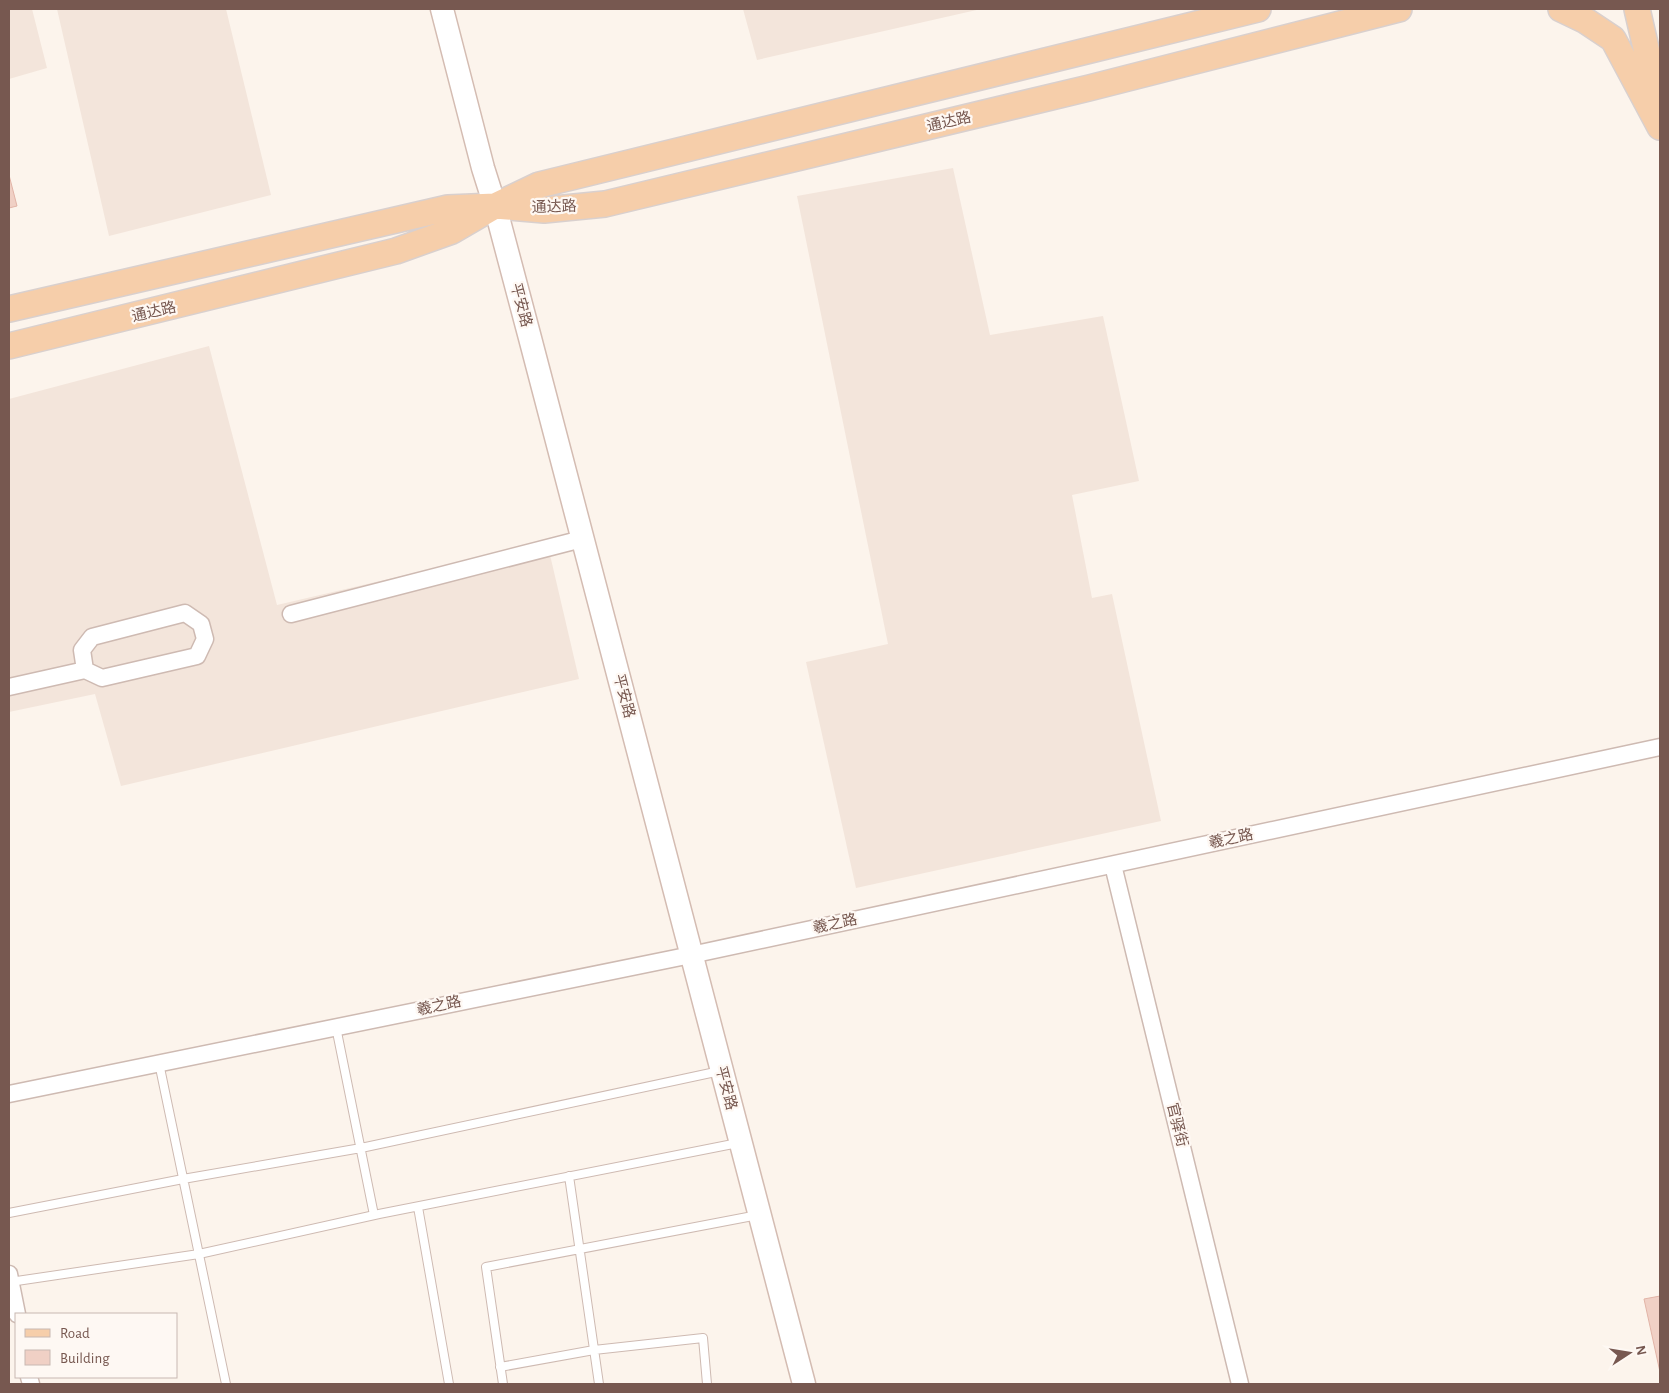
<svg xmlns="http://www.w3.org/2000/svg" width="1669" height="1393" font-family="'Alegreya Sans','Noto Sans SC',sans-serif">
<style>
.residential{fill:#f3e5db}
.building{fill:#f0d0c5;stroke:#e2b4a7}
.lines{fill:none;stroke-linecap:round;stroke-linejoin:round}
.service-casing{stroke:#cebab2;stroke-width:10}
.minor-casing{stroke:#cebab2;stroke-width:19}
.secondary-casing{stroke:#d4bcb2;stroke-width:25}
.primary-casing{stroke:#d9d0ce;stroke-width:28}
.service{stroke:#fff;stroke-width:8}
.minor{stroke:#fff;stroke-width:16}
.secondary{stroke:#fff;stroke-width:22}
.primary{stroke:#f6ceaa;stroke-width:25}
.labels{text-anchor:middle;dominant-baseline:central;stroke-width:4.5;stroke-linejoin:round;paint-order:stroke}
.street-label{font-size:15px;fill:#775850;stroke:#fef8f3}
</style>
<rect width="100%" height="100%" fill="#fcf4ec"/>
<path class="residential" d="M9 9H32L47 68 9 79Z
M57 9H226L271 195 109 236Z
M743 9H981L757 60Z
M953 168 990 335 1103 316 1139 481 1072 495 1092 598 1112 594 1161 821 856 888 806 662 888 644 797 196Z
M209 346 277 605 547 542 579 679 121 786 95 694 9 712V399Z"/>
<path class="building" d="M9 175 17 206 9 208Z
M1660 1296V1372L1644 1299Z"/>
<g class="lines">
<defs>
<path id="service" d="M336 1027 374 1215
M159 1063 226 1384
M569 1176 599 1384
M418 1207 449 1384
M9 1213 183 1179 361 1148 720 1071
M10 1282 199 1254 379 1214 738 1143
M500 1367 594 1350 703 1338 707 1384
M503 1384 486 1267 758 1215"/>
<path id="minor" d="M291 614 582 539
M9 687 85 670 102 678 197 656 205 639 201 624 185 613 92 637 82 650 85 670
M1113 865 1240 1384
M9 1094 691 955 1660 747
M9 1274 17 1314
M29 1377 31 1384"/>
<path id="secondary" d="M442 9 483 168 495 206 530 338 804 1384"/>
<path id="primary" d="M1561 9 1586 21 1613 39 1660 127
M1637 9 1660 109
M9 309 448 208 495 206 544 210 605 204 1089 88 1399 9
M9 346 396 251 452 231 495 206 539 185 1258 9"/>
</defs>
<use href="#service" class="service-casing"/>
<use href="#minor" class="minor-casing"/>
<use href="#secondary" class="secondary-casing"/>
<use href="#primary" class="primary-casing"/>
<use href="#service" class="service"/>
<use href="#minor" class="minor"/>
<use href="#secondary" class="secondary"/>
<use href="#primary" class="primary"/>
</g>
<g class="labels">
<g class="street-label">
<text transform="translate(949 122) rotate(-13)">通达路</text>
<text transform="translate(554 207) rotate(-2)">通达路</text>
<text transform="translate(521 305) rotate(75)">平安路</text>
<text transform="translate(154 312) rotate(-13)">通达路</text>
<text transform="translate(624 696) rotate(75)">平安路</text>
<text transform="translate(1231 839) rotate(-12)">羲之路</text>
<text transform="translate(835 924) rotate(-12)">羲之路</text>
<text transform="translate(439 1006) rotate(-12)">羲之路</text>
<text transform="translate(726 1088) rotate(75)">平安路</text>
<text transform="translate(1177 1125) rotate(76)">官驿街</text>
</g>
</g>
<rect width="1669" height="1393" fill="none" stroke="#775850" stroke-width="20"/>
<rect x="15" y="1313" width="162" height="65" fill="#fef8f3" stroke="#c8b8b2"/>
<rect x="25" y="1329" width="25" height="8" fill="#f6ceaa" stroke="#c8b8b2"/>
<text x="60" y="1338" font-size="15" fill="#775850">Road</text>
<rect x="25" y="1350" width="25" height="15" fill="#f0d0c5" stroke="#c8b8b2"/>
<text x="60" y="1363" font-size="15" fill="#775850">Building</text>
<g transform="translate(1629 1353) rotate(78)" stroke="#fef8f3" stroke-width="4" paint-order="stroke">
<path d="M0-4L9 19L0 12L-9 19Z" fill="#775850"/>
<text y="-8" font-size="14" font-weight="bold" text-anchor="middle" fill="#775850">N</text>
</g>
</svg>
